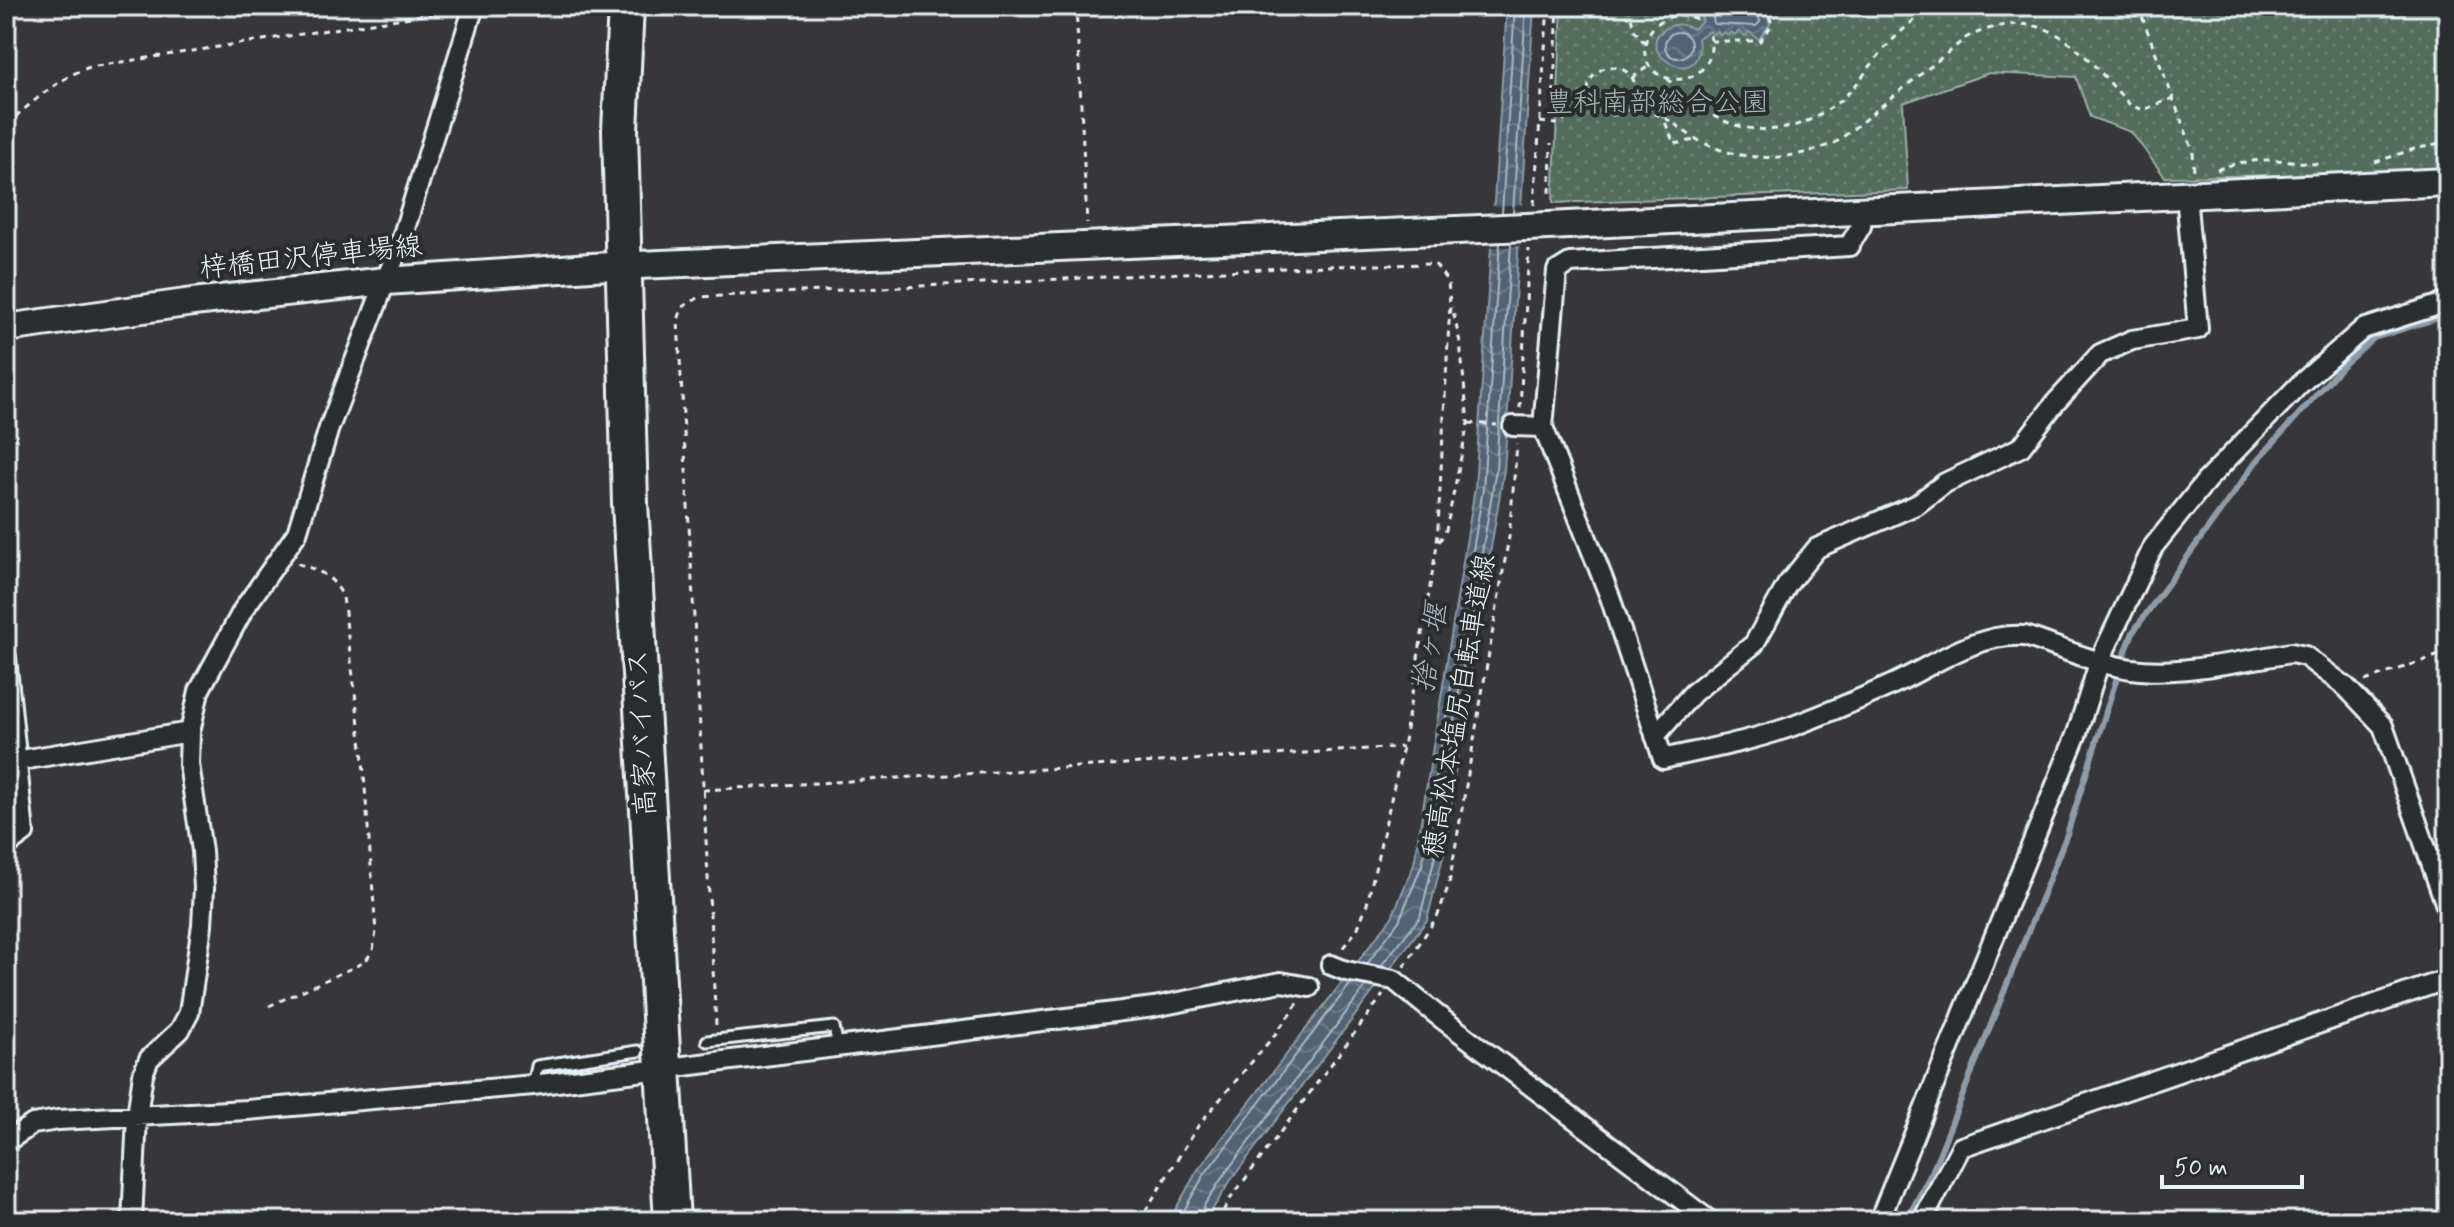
<svg xmlns="http://www.w3.org/2000/svg" width="2454" height="1227" font-family="Mynerve,'Klee One',sans-serif">
<style>
.park{fill:url(#park-dots);stroke:#9dafaa;stroke-width:2}
.water{fill:url(#water-waves);stroke:#8e9ca9;stroke-width:2}
.pier{fill:#37373a}
.lines{fill:none;stroke-linecap:round;stroke-linejoin:round}
.shore{stroke:#acb9c3;stroke-width:2}
.stream{stroke:#8e9ca9;stroke-width:6}
.lane-casing{stroke:#e8f1f8;stroke-width:15}
.street-casing{stroke:#e8f1f8;stroke-width:24}
.secondary-casing{stroke:#e8f1f8;stroke-width:32}
.highway-casing{stroke:#e8f1f8;stroke-width:40}
.path{stroke:#e8f1f8;stroke-width:3;stroke-dasharray:6 6;stroke-linecap:butt}
.lane{stroke:#2a2d2e;stroke-width:9}
.street{stroke:#2a2d2e;stroke-width:18}
.secondary{stroke:#2a2d2e;stroke-width:26}
.highway{stroke:#2a2d2e;stroke-width:34}
.labels{text-anchor:middle;dominant-baseline:central;stroke-width:8;stroke-linejoin:round;paint-order:stroke}
.park-label{font-size:28px;fill:#a4b6b2;stroke:#2a2d2e}
.street-label{font-size:28px;fill:#e8f1f8;stroke:#2a2d2e}
.water-label{font-size:30px;font-style:italic;fill:#acb9c3;stroke:#2a2d2e}
</style>
<defs>
<pattern id="park-dots" width="8" height="8" patternUnits="userSpaceOnUse" patternTransform="scale(2)"><rect width="8" height="8" fill="#526d5c"/><path d="M2 2h.1M6 6h.1" fill="none" stroke="#6b8274" stroke-width="1.8" stroke-linecap="round"/></pattern>
<pattern id="water-waves" width="16" height="10" patternUnits="userSpaceOnUse" patternTransform="scale(2)"><rect width="16" height="10" fill="#526474"/><path d="M0 5q4-4 8 0t8 0" fill="none" stroke="#6b7b89"/></pattern>
</defs>
<rect width="100%" height="100%" fill="#37373a"/>
<filter id="ink" filterUnits="userSpaceOnUse"><feTurbulence type="fractalNoise" baseFrequency=".0125" numOctaves="2"/><feDisplacementMap in="SourceGraphic" scale="16" xChannelSelector="R" yChannelSelector="G"/><feConvolveMatrix kernelMatrix="1 2 1 2 8 2 1 2 1" color-interpolation-filters="sRGB"/></filter>
<g filter="url(#ink)">
<path class="park" d="M1562 6H2448V172L2165 177 2131 132 2090 117 2076 77 1989 73 1903 103 1908 190 1553 203Z"/>
<path class="water" d="M1507 6H1534L1504 470 1461 728 1445 849 1427 920 1231 1180 1205 1221H1169L1197 1171 1392 917 1414 864 1475 488Z
M1707 6H1754L1765 9 1770 24 1759 39 1749 32 1745 36 1739 31 1735 35 1731 32 1728 35 1724 32 1720 35 1717 31 1713 34 1709 31 1698 38C1707 97 1625 49 1668 27 1677 22 1685 25 1693 29L1703 21 1701 17 1706 14 1703 9Z"/>
<path class="pier" d="M1525 204 1522 246 1488 248 1491 206Z"/>
<g class="lines">
<path class="shore" d="M1711 6 1714 24 1756 26 1760 22 1757 6
M1665 45a13 13 0 1 1 26 0a13 13 0 1 1-26 0Z
M1502 213 1515 6
M1513 213 1526 6
M1367 964 1399 921 1422 865 1483 489 1500 243
M1381 966 1420 917 1437 848 1453 727 1496 469 1511 243
M1178 1221 1204 1175 1351 983
M1199 1221 1205 1204 1224 1175 1366 986"/>
<path class="stream" d="M2123 659 2133 632 2256 462 2343 365 2374 338 2448 315
M1906 1221 1932 1172 2067 834 2118 674"/>
<defs>
<path id="lane" d="M707 1041 834 1027 838 1047
M533 1085 537 1066 638 1051"/>
<path id="street" d="M1862 210 1861 226 1849 246 1570 263 1557 271 1543 427 1610 597 1663 759C1707 749 1751 741 1793 726 1825 714 1858 700 1889 686 1932 667 1976 632 2025 636 2059 647 2096 664 2132 669 2178 676 2244 660 2291 653L2305 656 2346 687 2383 726 2448 911
M1513 426 1543 427
M6 658 24 833 6 846
M1655 736 1693 693 1754 644 1787 585 1817 548 1916 505 1945 483 2021 447 2056 402 2100 354 2132 340 2198 329 2186 194
M16 761 190 732
M1331 965 1346 971 1394 980 1437 1015 1710 1221
M6 1142 33 1124 58 1120 247 1110 533 1085 1154 1007 1281 982 1309 987
M132 1221 137 1116 143 1074 149 1059 180 1030 189 1013 202 925 204 888 202 851 189 764 190 732 199 691 243 610 297 533 329 428 401 241 474 6
M1879 1221 2077 733 2100 660 2153 547 2206 481 2300 384 2363 329 2448 302
M1922 1221 1961 1147 2448 979"/>
<path id="secondary" d="M6 328 193 302 386 281 591 267 1527 227 2448 182"/>
<path id="highway" d="M626 6 620 130 630 503 672 1221"/>
</defs>
<use href="#lane" class="lane-casing"/>
<use href="#street" class="street-casing"/>
<use href="#secondary" class="secondary-casing"/>
<use href="#highway" class="highway-casing"/>
<path class="path" d="M1076 6 1087 223
M1628 6 1635 31 1644 42
M2138 6 2193 151 2194 173
M1690 15 1694 6
M1697 19C1645 0 1623 71 1672 79 1681 80 1689 79 1696 74 1710 65 1713 50 1710 35
M1711 41H1760L1772 25 1767 7 1763 6
M1588 91a24 24 0 1 1 48 0a24 24 0 1 1-48 0Z
M1632 78 1650 65
M1667 78C1716 134 1783 150 1843 98 1860 83 1871 63 1886 47 1900 31 1916 19 1932 6
M1679 92 1663 117 1674 144 1695 140
M1553 106 1558 6
M1631 106C1641 109 1651 112 1661 116 1674 122 1685 133 1698 140 1743 164 1792 162 1838 141L1967 37C2050 0 2079 50 2130 105L2143 110 2173 98
M1540 122 1556 124 1591 105
M6 124C33 103 57 78 90 67L455 10
M2375 162 2417 148 2448 143
M2217 170C2252 155 2286 160 2323 165
M1550 193 1551 143
M1534 205 1548 6
M1520 408 1529 249
M1469 423 1497 425
M1439 542 1446 530 1468 423 1460 342 1452 307
M2365 681 2448 652
M703 790 1402 747
M1404 967 1438 915 1449 884 1509 537 1517 444
M269 1006 365 962 373 950 376 932 362 748 343 597C333 575 318 570 296 563
M716 1025 678 321 682 307 700 297 1325 266 1435 264 1448 282 1450 304 1437 545 1403 747 1367 904 1357 930 1341 950
M1139 1221 1200 1123 1273 1037 1299 1002
M1218 1221 1228 1202 1383 995"/>
<use href="#lane" class="lane"/>
<use href="#street" class="street"/>
<use href="#secondary" class="secondary"/>
<use href="#highway" class="highway"/>
</g>
</g>
<g class="labels">
<g class="park-label">
<text x="1657" y="103">豊科南部総合公園</text>
</g>
<g class="street-label">
<text transform="translate(311 258) rotate(-6)">梓橋田沢停車場線</text>
<text transform="translate(1460 706) rotate(-80)">穂高松本塩尻自転車道線</text>
<text transform="translate(643 733) rotate(-93)">高家バイパス</text>
</g>
<g class="water-label">
<text transform="translate(1431 648) rotate(-81)">捨ヶ堰</text>
</g>
</g>
<rect width="2454" height="1227" fill="none" stroke="#2a2d2e" stroke-width="32"/>
<rect x="16" y="16" width="2422" height="1195" fill="none" stroke="#e8f1f8" stroke-width="3" filter="url(#ink)"/>
<path d="M2162 1175v12h140v-12" fill="none" stroke="#e8f1f8" stroke-width="4"/>
<text x="2174" y="1175" font-size="24" fill="#e8f1f8" stroke="#2a2d2e" stroke-width="6" paint-order="stroke">50 m</text>
</svg>
